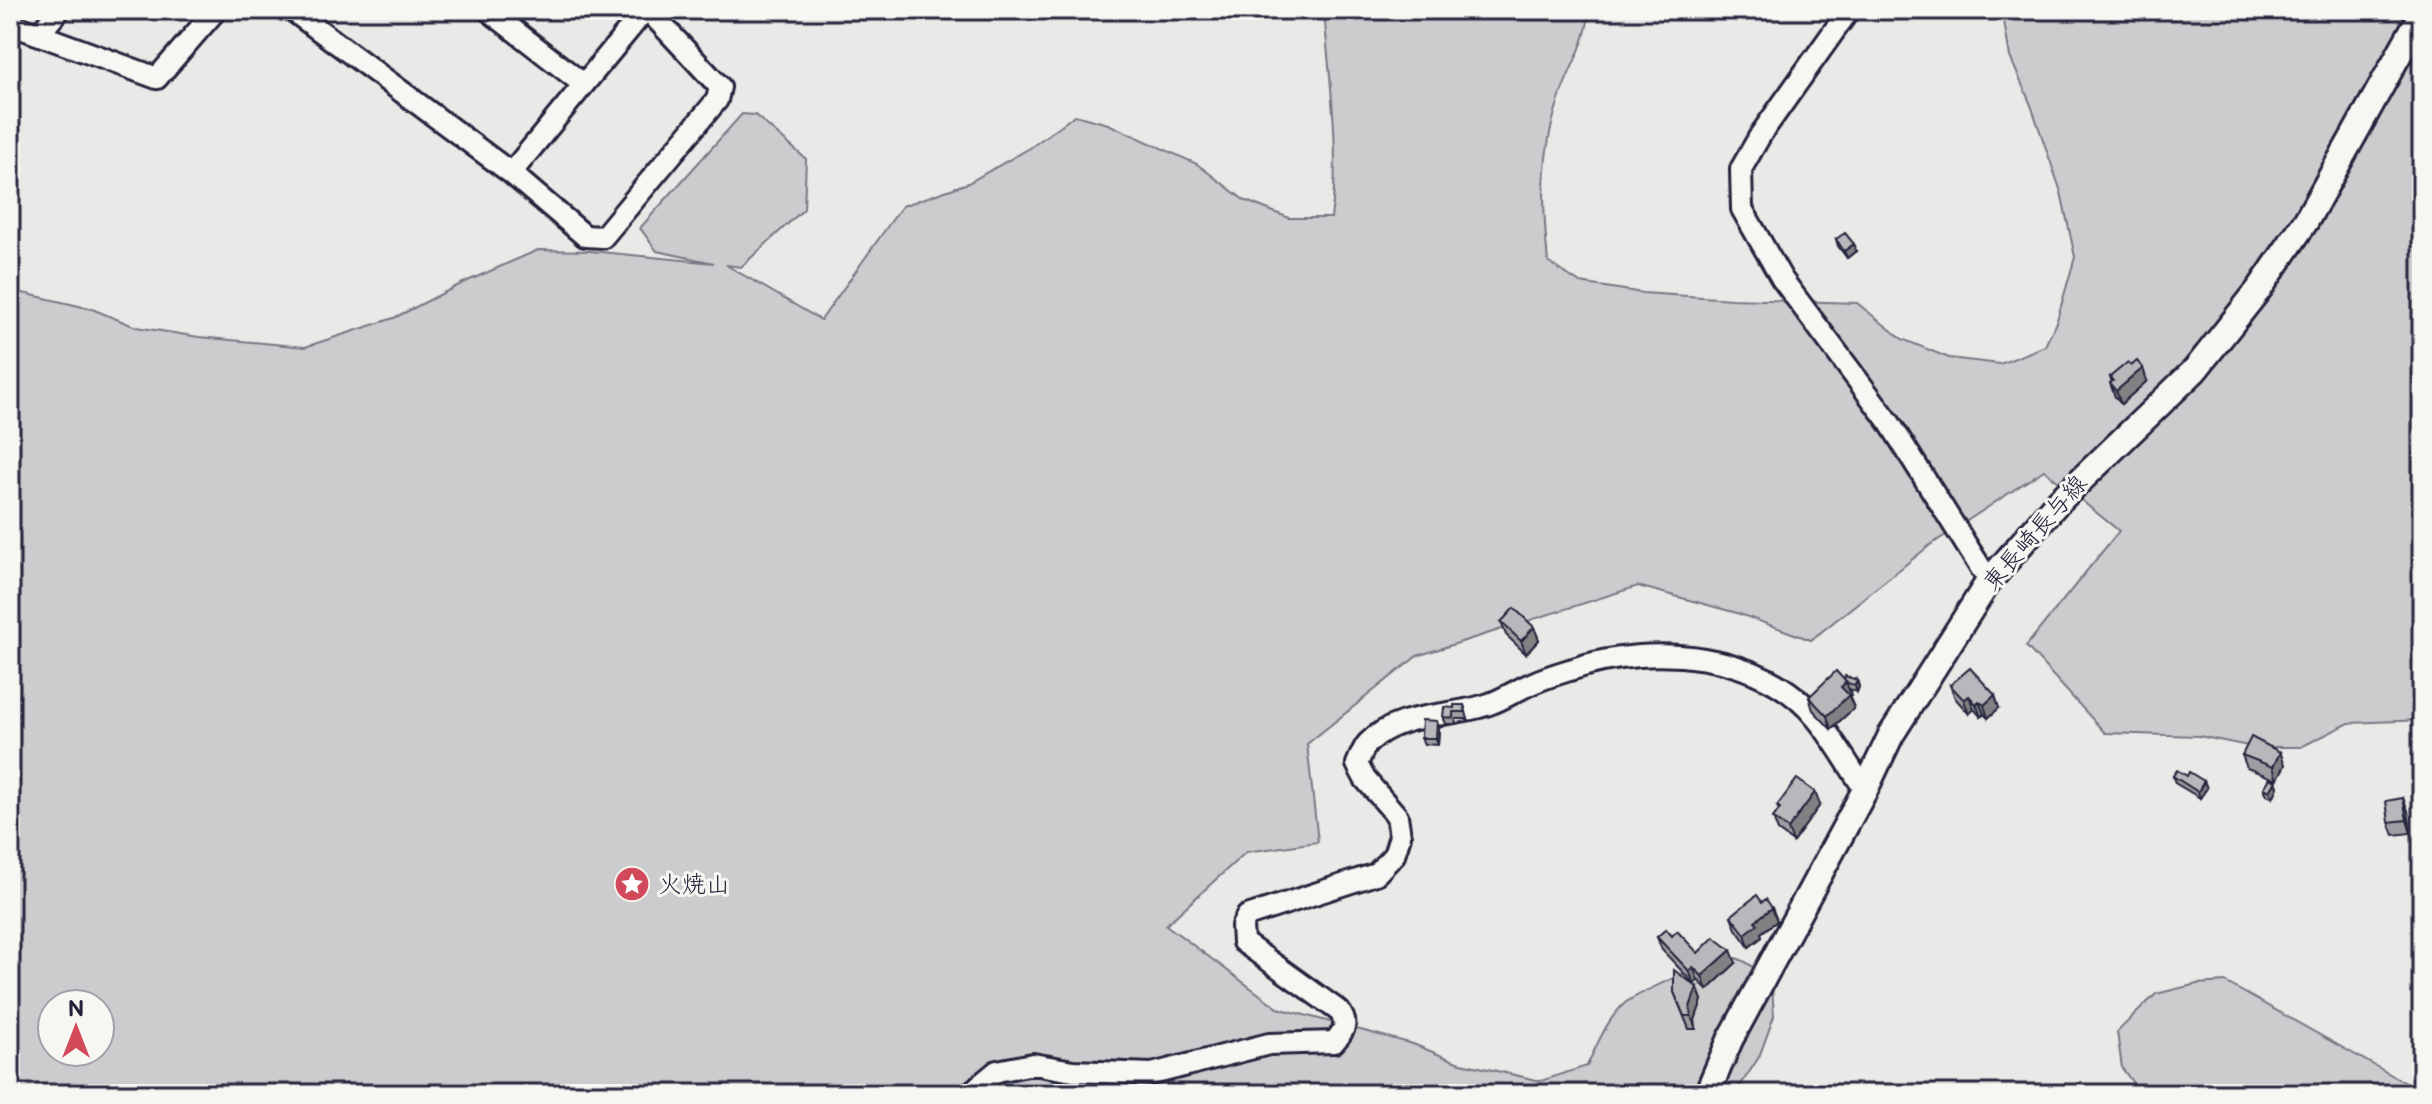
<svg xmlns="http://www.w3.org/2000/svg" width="2432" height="1104" font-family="'Balsamiq Sans','Klee One',sans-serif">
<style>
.green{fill:#ccccce;stroke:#777784;stroke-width:2;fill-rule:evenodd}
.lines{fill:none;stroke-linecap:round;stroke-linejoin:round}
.minor-casing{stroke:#22223b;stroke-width:26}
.major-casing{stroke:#22223b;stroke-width:30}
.minor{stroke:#f6f6f2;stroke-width:20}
.major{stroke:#f6f6f2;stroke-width:24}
.wall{fill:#9e9ea2;stroke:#22223b;stroke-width:2}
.shaded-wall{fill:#818184;stroke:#22223b;stroke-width:2}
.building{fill:#b8b8bc;stroke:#22223b;stroke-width:2}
.labels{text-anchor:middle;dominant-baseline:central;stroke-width:6;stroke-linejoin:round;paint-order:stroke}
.street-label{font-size:24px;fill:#22223b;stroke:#f6f6f2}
.poi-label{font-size:24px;fill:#22223b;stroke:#f6f6f2;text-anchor:start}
</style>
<rect width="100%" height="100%" fill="#e9e9e7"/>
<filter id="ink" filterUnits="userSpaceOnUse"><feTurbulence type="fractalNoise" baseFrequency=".0125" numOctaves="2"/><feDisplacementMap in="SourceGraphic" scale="16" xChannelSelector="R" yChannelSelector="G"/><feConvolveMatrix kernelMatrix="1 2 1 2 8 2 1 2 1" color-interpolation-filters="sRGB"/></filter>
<g filter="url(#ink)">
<path class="green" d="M1324 10H1589C1588 40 1572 63 1562 91 1540 150 1542 201 1548 262L1580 283 1643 293 1732 299 1857 303 1902 339 1949 358 2000 364 2045 346 2057 320 2075 257 2061 192 2031 105 2010 57 2002 10H2422V720L2349 723 2301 747H2253L2199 736 2105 733 2026 646 2119 531 2044 470 1929 546 1811 640 1737 613 1638 586 1417 656 1307 744 1318 842 1246 852 1166 925 1278 1008 1413 1044 1457 1062 1541 1081 1587 1066C1597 1045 1607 1019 1625 1003 1635 995 1714 958 1726 957 1746 956 1760 973 1772 986L1774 1016 1759 1057 1735 1094H10V290L92 309 136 327 199 337 305 347 394 318 463 283 538 250 590 251 714 263 657 251 640 228 742 114 755 115 806 159 804 209 741 267 726 265 821 320 902 206 968 183 1030 148 1075 115 1108 124 1197 164 1244 200 1289 218H1331C1341 150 1329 78 1324 10ZM52 1004H100V1052H52Z
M2225 982 2422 1092V1094H2141L2122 1068 2117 1032 2156 994 2197 984Z"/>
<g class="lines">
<defs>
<path id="minor" d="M292 10 511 173 585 236 603 237 717 100 720 87 648 10
M488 10 583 84
M1849 10 1761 134 1741 169 1742 209 1782 279 1889 422 1989 581
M10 24 157 78 216 10
M39 34 59 10
M511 173 645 10
M969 1094 997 1071 1033 1064 1073 1071 1152 1074 1269 1044 1334 1042C1344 1031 1349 1024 1339 1011L1243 942 1242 926 1247 916 1376 874 1394 855 1400 836 1397 816 1365 779 1357 764C1360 758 1363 748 1368 743 1400 711 1450 718 1489 704 1504 699 1518 689 1533 683 1546 677 1560 673 1573 669 1650 643 1763 651 1817 719 1835 741 1849 766 1865 790"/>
<path id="major" d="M1707 1094 1730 1040 1865 790 1891 735 1989 581 2056 504 2195 370 2260 288 2306 221 2422 13"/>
</defs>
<use href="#minor" class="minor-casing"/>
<use href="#major" class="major-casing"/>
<use href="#minor" class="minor"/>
<use href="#major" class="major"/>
</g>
<path class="wall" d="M1836 239 1856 251 1847 258 1838 246Z
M2110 377 2147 381 2121 404 2115 397 2110 383 2112 382Z
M1501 622 1534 627 1539 640 1526 654 1506 635Z
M1844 680H1857L1859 687 1857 692 1849 689 1851 695 1849 696 1854 708 1831 729 1813 710 1809 697Z
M1950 685 1999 708 1988 718 1984 714 1981 717 1974 709 1969 714 1955 698Z
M1464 705 1468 719H1456L1455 724H1446L1443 717 1454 708Z
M1439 728 1438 745 1424 744 1421 738Z
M2280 752 2285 765 2277 780 2247 768 2242 755Z
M2173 776H2187L2207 788 2200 798 2175 783Z
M2276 781 2278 787 2273 798 2267 795 2264 788Z
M2403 798 2408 811 2411 833 2394 835 2389 822Z
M1820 805 1793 842 1778 831 1773 818 1779 810 1777 806Z
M1762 902 1772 908 1777 921 1761 933 1762 937 1749 947 1736 929 1731 916Z
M1672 936 1698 953 1736 963 1707 990 1698 980 1694 984 1662 950 1657 937Z
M1697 987 1702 1000 1695 1020 1696 1029H1689L1674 992Z"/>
<path class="shaded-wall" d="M1854 244 1856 251 1847 258 1844 251Z
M2143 368 2147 381 2121 404 2116 391Z
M1534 627 1539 640 1526 654 1521 641Z
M1857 680 1859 687 1857 692 1855 686Z
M1846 682 1851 695 1849 696 1854 708 1831 729 1827 716 1841 687Z
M1995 695 1999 708 1988 718 1984 705Z
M1969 696 1974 709 1969 714 1964 700Z
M1979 701 1984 714 1981 717 1976 704Z
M1437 721 1439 728 1438 745 1436 738Z
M2280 752 2285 765 2277 780 2273 767Z
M2204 781 2207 788 2200 798 2198 792Z
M2276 781 2278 787 2273 798 2270 791Z
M1815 792 1820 805 1793 842 1788 829Z
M2403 798 2408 811 2411 833 2407 820Z
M1772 908 1777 921 1761 933 1762 937 1749 947 1745 934 1755 921Z
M1731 950 1736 963 1707 990 1702 976Z
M1693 967 1698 980 1694 984 1689 971Z
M1697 987 1702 1000 1695 1020 1696 1029 1691 1016 1690 1007Z"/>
<path class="building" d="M1845 233 1854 244 1844 251 1836 239Z
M2137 361 2143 368 2116 391 2110 383 2113 381 2110 377 2128 362 2131 366Z
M1514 608 1534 627 1521 641 1501 622Z
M1970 668 1995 695 1984 705 1979 701 1976 704 1969 696 1964 700 1950 685Z
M1836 671 1846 682 1841 687 1849 695 1827 716 1809 697Z
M1845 676 1857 680 1855 686 1846 682 1844 680Z
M1454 705H1464L1466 712H1453V718L1443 717 1444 707 1454 708Z
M1422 720 1437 721 1436 738H1421Z
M2251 737 2280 752 2273 767 2242 755Z
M2177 770 2187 776 2189 772 2204 781 2198 792 2173 776Z
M2270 778 2276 781 2270 791 2264 788Z
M1797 779 1815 792 1788 829 1773 818 1780 808 1777 806Z
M2403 798 2407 820 2389 822 2386 801Z
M1757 895 1762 902 1766 899 1772 908 1755 921 1758 924 1745 934 1731 916Z
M1666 929 1672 936 1677 931 1698 953 1714 937 1731 950 1702 976 1693 967 1689 971 1657 937Z
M1674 970 1697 987 1690 1007 1691 1016H1684L1674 992Z"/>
</g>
<defs>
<symbol id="sight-disc" viewBox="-11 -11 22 22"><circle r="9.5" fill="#d1495b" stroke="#f6f6f2"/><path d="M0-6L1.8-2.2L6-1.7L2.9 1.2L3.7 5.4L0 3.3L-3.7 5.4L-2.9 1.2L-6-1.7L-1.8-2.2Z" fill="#fff"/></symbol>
</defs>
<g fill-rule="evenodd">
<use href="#sight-disc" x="612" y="864" width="40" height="40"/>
</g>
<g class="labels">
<g class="street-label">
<text transform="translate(2035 533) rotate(-49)">東長崎長与線</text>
</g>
<g class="poi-label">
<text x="658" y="884">火焼山</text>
</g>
</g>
<rect width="2432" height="1104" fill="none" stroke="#f6f6f2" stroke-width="40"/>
<rect x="20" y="20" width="2392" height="1064" fill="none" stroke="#22223b" stroke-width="3" filter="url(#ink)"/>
<g transform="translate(76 1028)"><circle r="38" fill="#f6f6f2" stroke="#a1a1a9" stroke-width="2"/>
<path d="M0-6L14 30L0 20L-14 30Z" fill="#d1495b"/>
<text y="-12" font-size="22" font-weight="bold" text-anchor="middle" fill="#22223b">N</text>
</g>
</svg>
